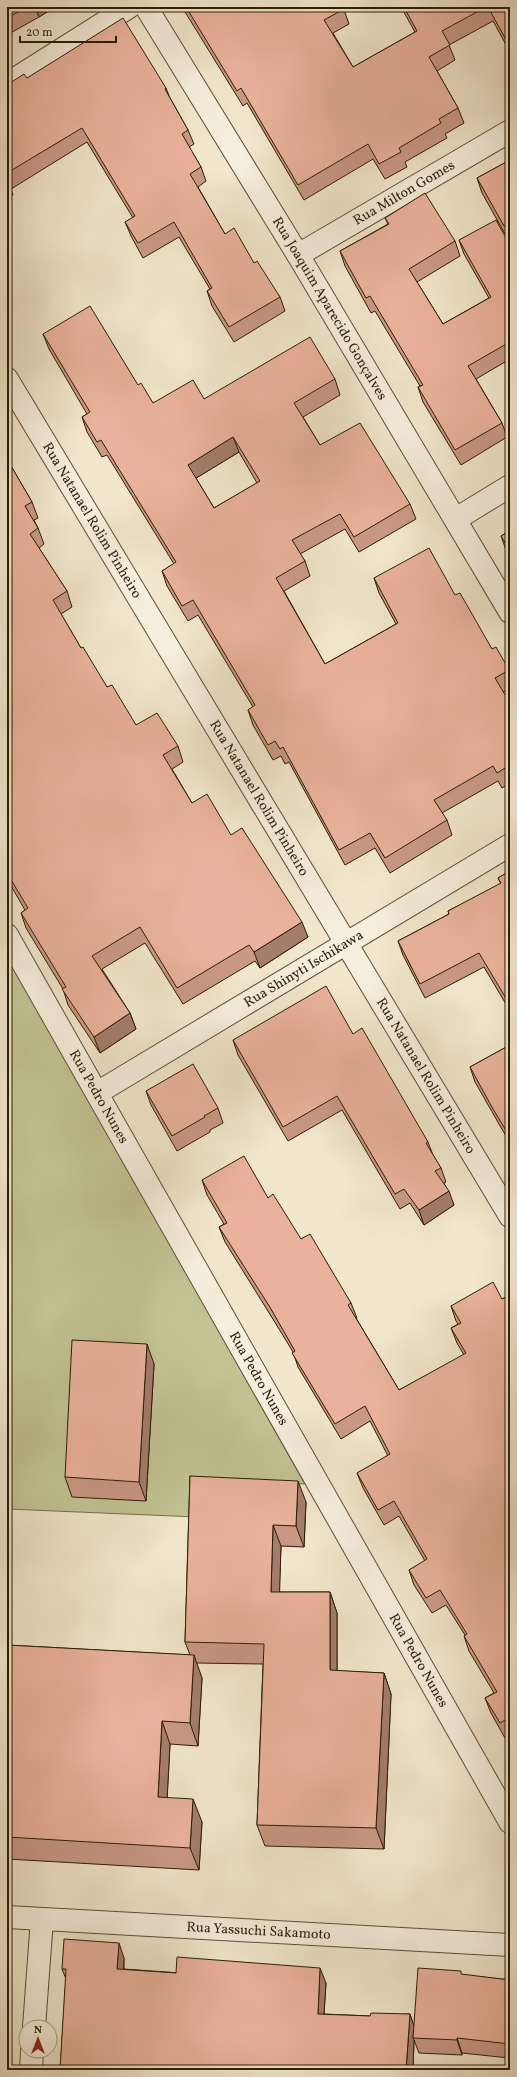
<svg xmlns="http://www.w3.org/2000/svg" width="517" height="2077" font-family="Vollkorn,serif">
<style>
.green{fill:#c2c393;stroke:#76704c}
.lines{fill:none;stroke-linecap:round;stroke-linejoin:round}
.street-casing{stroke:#5d4f38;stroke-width:24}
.street{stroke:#f7efde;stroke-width:22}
.wall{fill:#c99986;stroke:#2b1c06;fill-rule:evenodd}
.shaded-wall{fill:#a47d6d;stroke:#2b1c06}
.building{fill:#eab29c;stroke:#2b1c06;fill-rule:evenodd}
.labels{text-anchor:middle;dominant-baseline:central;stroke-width:3;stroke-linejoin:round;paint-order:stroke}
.street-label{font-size:14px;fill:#2b1c06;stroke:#f7efde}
</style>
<rect width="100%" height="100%" fill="#f2e7cd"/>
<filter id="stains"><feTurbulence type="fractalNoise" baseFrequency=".005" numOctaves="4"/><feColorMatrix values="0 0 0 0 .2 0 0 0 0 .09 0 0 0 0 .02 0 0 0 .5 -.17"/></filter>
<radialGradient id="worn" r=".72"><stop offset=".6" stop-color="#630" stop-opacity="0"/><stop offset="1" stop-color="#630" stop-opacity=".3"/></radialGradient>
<path class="green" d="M7 953 305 1484 199 1479 197 1517 7 1509Z"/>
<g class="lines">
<defs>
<g id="street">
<path id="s1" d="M146 7 298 255 510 612"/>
<path d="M7 84 129 7"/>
<path id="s2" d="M298 255 510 131"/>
<path id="s3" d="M7 379 510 1216"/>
<path d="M456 519 510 486"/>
<path id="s4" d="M7 935 510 1822"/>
<path id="s5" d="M97 1093 510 845"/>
<path id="s6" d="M7 1917 510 1945"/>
<path d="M34 2027 42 1919"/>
<path d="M31 2070 32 2051"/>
</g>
</defs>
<use href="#street" class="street-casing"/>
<use href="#street" class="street"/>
</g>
<path class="wall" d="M7 7H55L39 17 7 35Z
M182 7H343L349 24 333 33 353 67 415 32 401 7H510V52L493 21 449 45 455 60 437 71 458 108 464 123 445 134 447 138 405 162 407 167 385 179 373 159 304 200 247 103 243 106Z
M27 78 166 88 170 98 188 130 194 144 189 147 201 167 206 181 198 187 225 234 254 263 280 297 285 311 234 342 212 306 207 291 210 289 179 237 143 258 131 236 125 222 133 218 87 142 11 189 13 195 7 198V108L9 107 7 103V85Z
M510 160V240L509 241 482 193 477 178Z
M385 218 455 241 460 256 417 282 443 324 489 298 464 254 459 240 510 245V359L476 379 502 423 507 437 461 465 423 402 418 387 420 386 375 311 371 313 345 266 340 251 388 224Z
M43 334 138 385 153 403 204 399 335 379 340 395 303 417 320 445 410 504 416 519 359 552 345 529 300 554 305 561 310 576 284 591 325 664 396 624 379 593 374 578 455 595 492 649 509 670 510 674V688L503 692 510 703V783L502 788 498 781 442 813 447 820 452 835 390 873 375 848 345 865 289 762 285 764 281 756 273 760 253 725 248 710 253 707 198 615 188 621 167 586 162 571 174 564 107 455 102 457 87 432 82 417 87 414 49 349ZM239 452 257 483 214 508 196 478Z
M7 459 32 502 38 518 34 520 38 528 44 544 39 548 67 591 72 607 61 614 81 648 107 687 136 725 178 746 183 762 172 769 192 803 231 835 308 937 260 968 255 961 183 1004 145 943 102 969 130 1013 136 1029 100 1053 68 1005 63 989 26 928 21 913 25 910 7 879Z
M510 531V556L506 550 501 536Z
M510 871V1011L484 967 425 998 403 955 398 941 449 914 448 911 501 884 498 878Z
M353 1034 428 1142 433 1155 441 1168 446 1182 444 1183 454 1205 424 1225 410 1203 400 1209 342 1110 288 1141 238 1055 233 1040Z
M510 1045V1143L499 1124 475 1082 470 1067Z
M146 1091 218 1108 223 1123 210 1130V1132L177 1151 151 1105Z
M202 1180 268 1198 351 1303 357 1318H356L399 1390 464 1355 457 1343 451 1328 458 1324 456 1321 451 1306 502 1299 510 1295V1735L505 1738 491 1713 485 1698 494 1693 469 1651 464 1636 465 1635 446 1605 432 1613 414 1585 409 1570 425 1561 399 1516 384 1525 363 1488 357 1473 388 1456 370 1421 341 1439 298 1367 293 1352 276 1324 225 1242 219 1227 224 1224 207 1195Z
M154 1364 146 1501 72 1497 65 1477Z
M190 1476 306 1502 304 1547 281 1546 279 1592H330L337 1613V1671L384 1673 391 1694 384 1849 265 1846 257 1825 263 1664 196 1663 202 1678 198 1746 170 1744 167 1798 202 1822 199 1870 7 1859V1645L190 1655 185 1642Z
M124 1958V1969L326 1983 324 2014 370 2016 410 2014 414 2027 463 1975 510 1980V2070L509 2058 462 2053V2055L419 2053 414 2040 413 2070H60L66 1979 62 1969Z"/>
<path class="shaded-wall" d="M35 7H55L39 17Z
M233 437 239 452 193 480 188 465Z
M302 922 308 937 260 968 254 952Z
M130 1013 136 1029 100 1053 94 1037Z
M449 1191 454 1205 424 1225 419 1210Z
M147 1344 154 1364 146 1501 139 1482Z
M298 1481 306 1502 304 1547 296 1526Z
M273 1525 281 1546 279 1613 271 1592Z
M330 1592 337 1613V1691L330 1670Z
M194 1655 202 1678 198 1746 190 1723Z
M384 1673 391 1694 384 1849 376 1828Z
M162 1721 170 1744 166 1820 158 1797Z
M193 1799 202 1822 199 1870 190 1848Z
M119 1943 124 1958 123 1984 117 1969Z
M320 1968 326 1983 323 2028 318 2014Z
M410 2014 415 2029 413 2038 414 2040 413 2070H406Z
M457 2038 462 2053V2055L457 2040Z"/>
<path class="building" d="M7 7H27L7 18Z
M186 7H343L344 9 324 20 353 67 417 31 404 7H486L442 31 450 45 429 57 458 108 439 119 441 123 399 148 401 152 379 164 368 144 298 185 241 88 237 91Z
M488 7H510V47Z
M123 18 166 88 165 89 188 130 182 134 201 167 190 174 225 234 234 228 254 263 257 261 280 297 229 327 207 291 212 288 174 222 138 243 125 222 135 216 82 128 7 173V108L12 105 7 97V85L24 74 27 78Z
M510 160V222L504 226 477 178Z
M425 193 455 241 409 269 443 324 491 297 459 240 496 220 510 245V342L468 366 502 423 455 450 418 387 423 385 370 296 366 298 340 251 389 224 385 218Z
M90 306 138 385 141 383 153 403 193 380 204 399 310 337 335 379 294 403 320 445 360 423 410 504 354 537 340 514 292 540 305 561 276 578 325 664 398 623 374 578 429 548 455 595 460 593 492 649 496 647 509 670 495 678 510 703V765L497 773 493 766 434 800 447 820 385 858 370 833 339 850 283 747 280 749 275 741 268 745 248 710 255 705 193 600 182 606 162 571 176 562 101 440 97 442 82 417 90 412 43 334ZM233 437 260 481 214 508 188 465Z
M7 459 32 502 25 506 38 528 30 534 67 591 53 600 81 648 83 647 107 687 112 685 136 725 157 713 178 746 163 755 192 803 207 794 231 835 242 828 302 922 254 952 249 945 177 988 140 927 92 956 130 1013 94 1037 62 989 66 987 21 913 28 908 7 873Z
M510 531V551L501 536Z
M510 871V1005L479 953 420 984 398 941 449 914 448 911 501 883 498 878Z
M326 986 353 1034 362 1028 428 1142 426 1143 441 1168 435 1171 449 1191 419 1210 404 1189 395 1194 337 1096 283 1127 233 1040Z
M510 1045V1137L493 1109 470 1067Z
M193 1064 218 1108 204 1116 205 1117 172 1136 146 1091Z
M244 1156 268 1198 273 1194 301 1239 310 1234 351 1303 348 1305 399 1390 466 1353 451 1328 461 1323 451 1306 493 1282 502 1299 510 1295V1717L500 1723 485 1698 497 1692 464 1636 467 1634 440 1590 426 1598 409 1570 427 1559 394 1501 378 1510 357 1473 390 1454 365 1406 335 1424 292 1353 295 1351 271 1309 219 1227 227 1223 202 1180Z
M72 1340 147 1344 139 1482 65 1477Z
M190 1476 298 1481 296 1526 273 1525 271 1592H330V1670L384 1673 376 1828 257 1825 264 1644 185 1642Z
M7 1645 194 1655 190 1723 162 1721 158 1797 193 1799 190 1848 7 1837Z
M64 1939 119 1943 117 1969 176 1973 177 1957 320 1968 318 2014 370 2016 371 2013 410 2014 406 2070H60L66 1969H62Z
M418 1968 461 1971V1974L510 1980V2070H508L510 2044 457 2038V2040L413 2038Z"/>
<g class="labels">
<g class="street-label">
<text stroke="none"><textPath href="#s2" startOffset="123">Rua Milton Gomes</textPath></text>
<text stroke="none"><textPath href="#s1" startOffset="353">Rua Joaquim Aparecido Gonçalves</textPath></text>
<text stroke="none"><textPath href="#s3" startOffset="165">Rua Natanael Rolim Pinheiro</textPath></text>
<text stroke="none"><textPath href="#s3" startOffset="489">Rua Natanael Rolim Pinheiro</textPath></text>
<text stroke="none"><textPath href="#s5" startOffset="241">Rua Shinyti Ischikawa</textPath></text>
<text stroke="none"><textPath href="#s3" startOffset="813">Rua Natanael Rolim Pinheiro</textPath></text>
<text stroke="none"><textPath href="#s4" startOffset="186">Rua Pedro Nunes</textPath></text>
<text stroke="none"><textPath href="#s4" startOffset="510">Rua Pedro Nunes</textPath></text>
<text stroke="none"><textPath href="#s4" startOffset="834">Rua Pedro Nunes</textPath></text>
<text stroke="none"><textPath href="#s6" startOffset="252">Rua Yassuchi Sakamoto</textPath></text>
</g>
</g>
<rect width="517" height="2077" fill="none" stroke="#f2e7cd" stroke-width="24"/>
<rect x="8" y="8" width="501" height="2061" fill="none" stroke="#2b1c06" stroke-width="2"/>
<rect x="12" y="12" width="493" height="2053" fill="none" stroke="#2b1c06"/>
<g transform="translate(38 2039)"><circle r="19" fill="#f7efde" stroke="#a59b88"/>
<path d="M0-3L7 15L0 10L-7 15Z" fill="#8f2418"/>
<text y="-6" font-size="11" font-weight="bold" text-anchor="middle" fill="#2b1c06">N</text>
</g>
<path d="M20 36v6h96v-6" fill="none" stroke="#2b1c06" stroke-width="2"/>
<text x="26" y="36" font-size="12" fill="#2b1c06" stroke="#f7efde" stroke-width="3" paint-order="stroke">20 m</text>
<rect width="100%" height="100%" filter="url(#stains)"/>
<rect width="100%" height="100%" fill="url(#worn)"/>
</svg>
